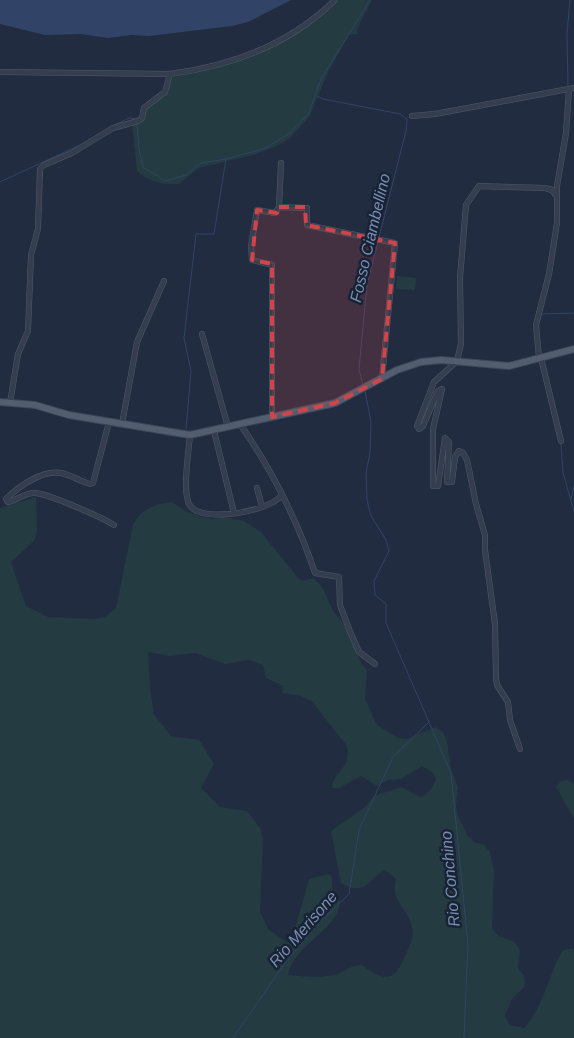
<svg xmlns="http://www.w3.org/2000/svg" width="574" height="1038" font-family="Helvetica,sans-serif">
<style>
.green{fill:#233b41;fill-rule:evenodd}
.water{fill:#314467}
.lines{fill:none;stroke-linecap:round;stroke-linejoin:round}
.stream{stroke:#314467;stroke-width:1}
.minor-casing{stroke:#50596a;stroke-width:6}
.major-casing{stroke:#3e4758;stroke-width:8}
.minor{stroke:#353e4f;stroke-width:5}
.major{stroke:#535d70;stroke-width:6}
.marked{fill:#cf4549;fill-opacity:0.2;stroke:#cf4549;stroke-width:4;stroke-dasharray:10 6;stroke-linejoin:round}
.labels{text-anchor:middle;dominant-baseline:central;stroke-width:5;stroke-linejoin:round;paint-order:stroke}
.water-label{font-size:16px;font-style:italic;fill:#768db5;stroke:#1a2334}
</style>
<rect width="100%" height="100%" fill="#212c40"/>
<path class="green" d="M340 0H372L357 29 358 34 349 35 327 74 310 116 290 138 277 146 253 155 199 168 179 184C163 185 150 182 137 171L132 124 140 122 146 108 164 96 173 77C234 65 295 45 340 0Z
M397 276 416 278 415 290 396 289Z
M36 497 37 531 34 541 11 562 26 606 48 617 92 619 105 617 116 608 133 525C141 509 155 504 172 502L189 513 212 519 224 517 244 521 261 532 298 578 303 581 313 578C327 589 325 596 333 610 338 618 345 624 349 632 355 647 356 659 367 670L365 699 377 725 398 738 408 739 435 727 443 732 447 741 451 769 458 787 456 807 458 816 467 835 474 842 484 845 490 852 494 871 492 928 498 936 515 942 520 950 518 968 524 976 525 986 512 999 505 1016 510 1025 524 1028C544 1006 548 976 562 951L572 948 574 951V1038H0V508ZM148 652 170 656 195 653 225 664 249 660 263 665 266 678 283 686 282 693 301 696 312 702 347 746C352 769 333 771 332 788H339L361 776 377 786 388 780 401 779 422 766 433 773 436 779C433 787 428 795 420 797L401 787 374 796 365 807 331 831 341 883C367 897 366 880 385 870L396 879C390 903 408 907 412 927 415 939 409 946 405 956 396 976 390 984 369 970 365 967 363 965 359 965 350 966 342 973 334 975 318 979 304 976 288 975 293 945 341 928 340 901L332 890V877L329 874 309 879 291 942 288 943 268 929 260 911 263 840 261 829 247 811 220 807 201 788 214 764 199 740 171 736 154 714 150 688Z
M568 780 574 784V819L556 787 561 781Z"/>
<path class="water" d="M0 0H291L248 22 232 26 149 36 131 35 108 38 81 34 45 35 0 24Z"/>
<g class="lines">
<path class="stream" d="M370 0 321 79 315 95 323 99 400 114 407 119 406 131 379 237
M568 86 567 33 570 0
M115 125 129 118 136 119
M137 125 139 149 143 167 165 181 186 175 201 163 226 159
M0 182 82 144 109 128
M540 314 574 313
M363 385 359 369 367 285 378 241
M365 391 371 422 370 453 366 473 367 500 371 516 386 540 389 551 374 581 375 595 386 604V623L451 773 468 945 464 1038
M186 429 191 371 184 338 196 234H214L226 159 266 148 290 133 308 114 315 96
M561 444 563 473 574 511
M571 499 574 486
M233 1038 285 963 317 925 349 894 359 830 393 757 429 722"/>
<defs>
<path id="minor" d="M0 72 170 74C232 66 290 44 335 0
M412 116 435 114 574 88
M279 207 307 208V225L395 243 382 379
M202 334 228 427
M539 358 536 325 549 274 557 223V186L566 133 569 89
M541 358 561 441
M10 403 18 354 28 331 31 255 38 229 40 169 44 165 72 153 113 128 138 121 142 118 144 108 165 92 170 74
M272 417V265L252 260 251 246 257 210 275 213 279 207 281 163
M109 422 93 483 90 484C80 481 71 475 61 473 42 470 19 486 6 499L8 502C17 500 25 493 34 493 47 493 101 517 114 525
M122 424 137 342 164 281
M240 424C271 469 298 522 315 573L339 577 340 605 349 629 359 652 375 664
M214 431 234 513
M190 435C189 450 181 496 191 507 206 523 269 511 281 496
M257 488 262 507
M520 749 510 720 508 702 497 685 496 678 495 624 485 550V535L476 504 467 460 463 453 459 451 455 457 452 482H447L449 442 445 438 438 486H433V429L442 389 438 391 423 426 419 429 417 426 434 382 457 361 461 344 460 278 466 205 479 186 545 188 552 190 557 197"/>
<path id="major" d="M0 402 35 405 69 415 190 435 335 403 397 370 421 362 441 360 509 366 574 349"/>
</defs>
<use href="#minor" class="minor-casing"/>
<use href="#major" class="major-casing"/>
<use href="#minor" class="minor"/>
<use href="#major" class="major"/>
</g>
<path class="marked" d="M279 207H305L306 225 395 243 382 379 335 403 272 417V264L252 260 257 210 277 213Z"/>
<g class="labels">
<g class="water-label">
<text transform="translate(370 238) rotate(-77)">Fosso Ciambellino</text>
<text transform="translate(450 879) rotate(-95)">Rio Conchino</text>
<text transform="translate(303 929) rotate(-49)">Rio Merisone</text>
</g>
</g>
</svg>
